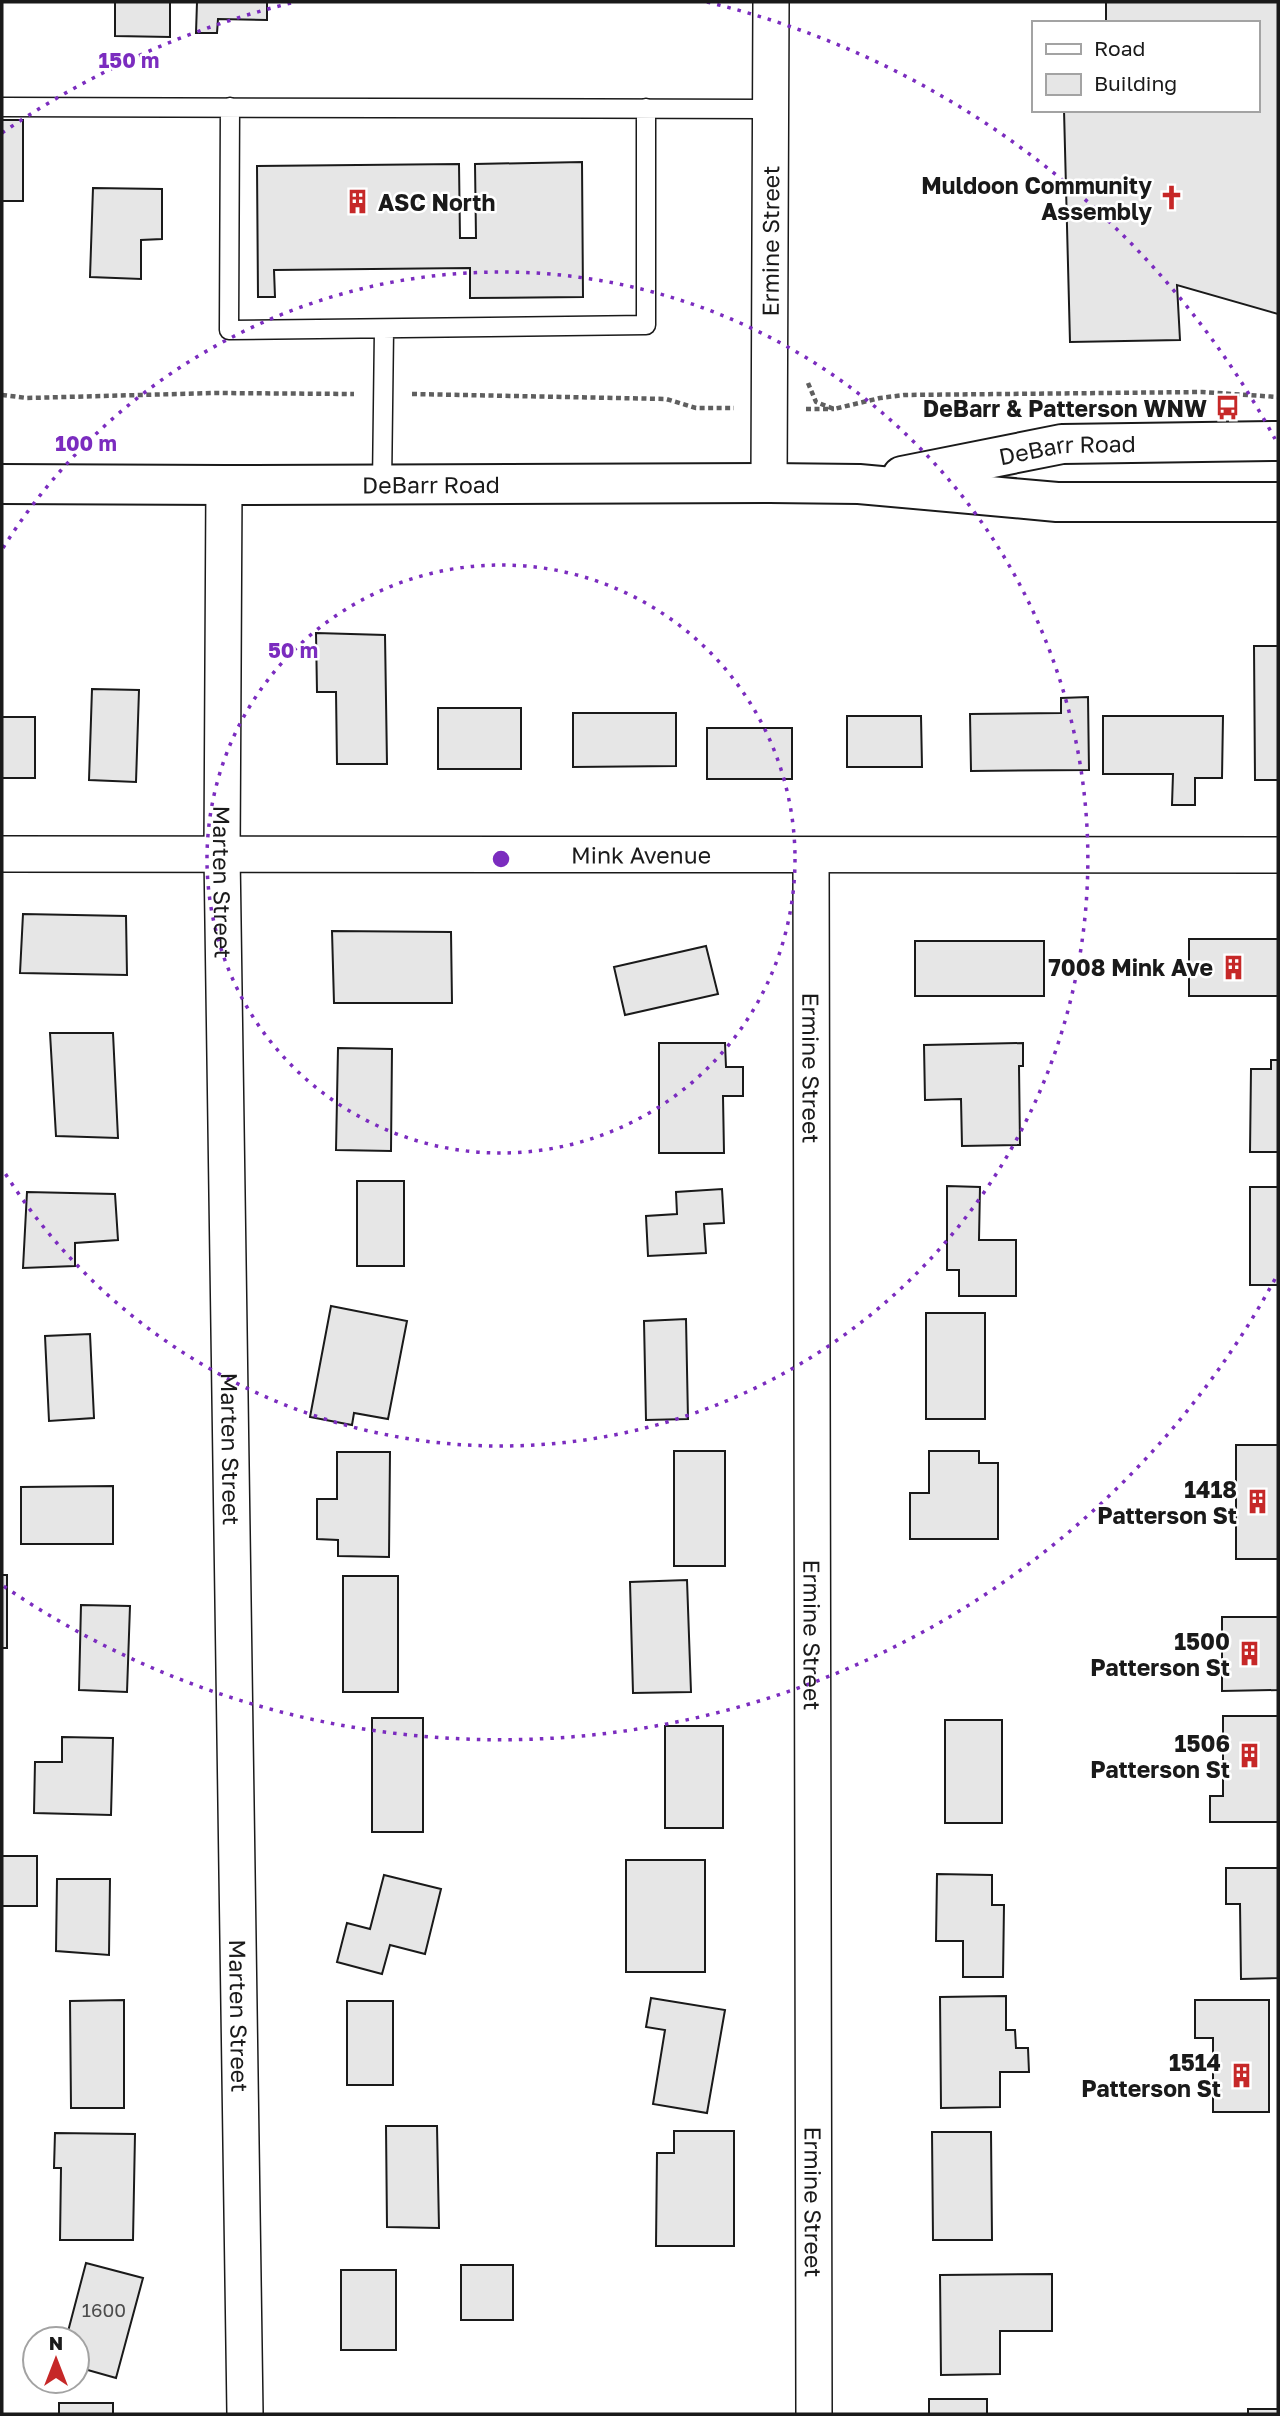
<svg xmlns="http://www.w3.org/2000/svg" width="1280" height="2416" font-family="'Golos Text',sans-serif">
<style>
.building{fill:#e6e6e6;stroke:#1a1a1a;stroke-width:2}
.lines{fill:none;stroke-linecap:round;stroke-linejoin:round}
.service-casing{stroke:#1a1a1a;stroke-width:21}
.minor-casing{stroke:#1a1a1a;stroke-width:38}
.secondary-casing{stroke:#1a1a1a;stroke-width:42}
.path{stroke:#5f5f5f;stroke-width:4.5;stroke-dasharray:5 3.5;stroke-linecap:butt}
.service{stroke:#fff;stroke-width:18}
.minor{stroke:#fff;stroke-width:35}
.secondary{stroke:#fff;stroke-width:38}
.ring{fill:none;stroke:#7b2cbf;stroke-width:3.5;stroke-dasharray:3.5 7}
.labels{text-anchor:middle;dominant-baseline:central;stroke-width:5;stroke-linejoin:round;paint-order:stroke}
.number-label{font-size:19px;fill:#4d4d4d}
.poi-label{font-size:23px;font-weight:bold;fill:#1a1a1a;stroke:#fff;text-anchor:end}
.street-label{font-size:23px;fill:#1a1a1a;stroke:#fff}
.centre{fill:#7b2cbf;stroke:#fff;stroke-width:3.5}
.ring-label{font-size:21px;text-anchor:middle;font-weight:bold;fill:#7b2cbf;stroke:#fff;stroke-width:5;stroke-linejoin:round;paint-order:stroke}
</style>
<rect width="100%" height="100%" fill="#fff"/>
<path class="building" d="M115 2H170V37L115 36Z
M197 2H267V20L218 19 217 33H196Z
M1106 2H1278V314L1177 285 1180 340 1070 342 1064 110H1257V23H1106Z
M2 120H23V201H2Z
M582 162 583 297 470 298V268L274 270 275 297H258L257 166 459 164 460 238H476L475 164Z
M93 188 162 189V239L141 240V279L90 277Z
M316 633 385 635 387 764H337L336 692H317Z
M1254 646H1278V780H1255Z
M92 689 139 690 136 782 89 780Z
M1088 697 1089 770 971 771 970 714 1061 713V698Z
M438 708H521V769H438Z
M573 713H676V766L573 767Z
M847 716H921L922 767H847Z
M1103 716H1223L1222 778H1195V805H1172L1173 774H1103Z
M2 717H35V778H2Z
M707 728H792V779H707Z
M23 914 126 916 127 975 20 973Z
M332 931 451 932 452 1003H334Z
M1189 939H1278V996H1189Z
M915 941H1044V996H915Z
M706 946 718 994 625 1015 614 967Z
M50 1033H113L118 1138 56 1136Z
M659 1043H725L726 1067H743V1096H723L724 1153H659Z
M1023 1043V1066H1019L1020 1145 962 1146 961 1099 925 1100 924 1045Z
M338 1048 392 1049 391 1151 336 1150Z
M1271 1060H1278V1152H1250L1251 1069H1271Z
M357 1181H404V1266H357Z
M947 1186 980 1187 979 1240H1016V1296H959V1270H947Z
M1250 1187H1278V1285H1250Z
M722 1189 724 1223 704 1224 706 1253 648 1256 646 1216 677 1214 676 1192Z
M27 1192 115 1194 118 1240 75 1243V1266L23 1268Z
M331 1306 407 1321 388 1419 354 1413 352 1425 310 1417Z
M926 1313H985V1419H926Z
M686 1319 688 1419 646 1420 644 1321Z
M90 1334 94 1418 49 1421 45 1336Z
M1236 1445H1278V1559H1236Z
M674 1451H725V1566H674Z
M929 1451H979V1463H998V1539H910V1493H929Z
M337 1452H390L389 1557 338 1556V1540L317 1539V1499H337Z
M113 1486V1544H21V1487Z
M2 1575H7V1648H2Z
M343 1576H398V1692H343Z
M687 1580 691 1692 633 1693 630 1582Z
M81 1605 130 1606 127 1692 79 1690Z
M1222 1617H1278V1690L1222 1691Z
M1223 1716H1278V1822H1210V1796H1223Z
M372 1718H423V1832H372Z
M945 1720H1002V1823H945Z
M665 1726H723V1828H665Z
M62 1737 113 1738 111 1815 34 1813 35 1762H62Z
M2 1856H37V1906H2Z
M626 1860H705V1972H626Z
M1226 1868H1278V1978L1241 1979 1240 1904H1226Z
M937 1874 992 1875V1905H1004L1003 1977H963V1941H936Z
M384 1875 441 1889 425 1954 390 1945 382 1974 337 1962 347 1923 370 1929Z
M57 1879H110L109 1955 56 1951Z
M1006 1996V2030H1015L1016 2048H1028L1029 2072H1000V2107L941 2108 940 1997Z
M651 1998 725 2010 707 2113 653 2104 665 2030 646 2027Z
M124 2000V2108H71L70 2001Z
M1195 2000H1269V2112H1213V2038H1195Z
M347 2001H393V2085H347Z
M386 2126H437L439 2228 387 2227Z
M674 2131H734V2246H656L657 2153H674Z
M932 2132H991L992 2240H933Z
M55 2133 135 2134 133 2240H60L61 2168H54Z
M86 2263 143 2278 116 2378 77 2367V2339H66Z
M461 2265H513V2320H461Z
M341 2270H396V2350H341Z
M1052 2274V2331H1000V2374L941 2375 940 2275Z
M929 2399H987V2414H929Z
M59 2403H113V2414H59Z
M1248 2409H1278V2414H1248Z"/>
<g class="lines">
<defs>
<path id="service" d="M2 107 772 109
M230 107 229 330 646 325V108
M382 485 384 330"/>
<g id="minor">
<path id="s1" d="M769 483 771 2"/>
<path id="s2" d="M224 485 222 854 245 2414"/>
<path id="s3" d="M2 854 1278 855"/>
<path id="s4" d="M811 856 814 2414"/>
</g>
<g id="secondary">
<path id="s5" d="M902 476 1062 444 1278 441"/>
<path id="s6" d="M2 484 224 485 769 483 859 484 1057 502H1278"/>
</g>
</defs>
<use href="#service" class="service-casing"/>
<use href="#minor" class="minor-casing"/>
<use href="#secondary" class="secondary-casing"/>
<path class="path" d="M808 383 816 402 834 409 880 398 904 395 1202 392 1278 397
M412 394 666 399 696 408H734
M2 395 27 398 215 393 354 394
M806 409H834"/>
<use href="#service" class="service"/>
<use href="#minor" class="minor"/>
<use href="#secondary" class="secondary"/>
</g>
<g class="ring">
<circle cx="501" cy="859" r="294"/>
<path d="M3 548A587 587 0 1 1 3 1170"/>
<path d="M1275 1279A881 881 0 0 1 2 1585M2 133A881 881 0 0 1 295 2M707 2A881 881 0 0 1 1275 439"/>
</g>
<defs>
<symbol id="church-bare" viewBox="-9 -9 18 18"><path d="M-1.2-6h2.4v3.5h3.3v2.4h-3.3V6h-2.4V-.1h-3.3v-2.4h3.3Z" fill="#c62828" stroke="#fff" stroke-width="2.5" paint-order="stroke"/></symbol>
<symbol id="building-bare" viewBox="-9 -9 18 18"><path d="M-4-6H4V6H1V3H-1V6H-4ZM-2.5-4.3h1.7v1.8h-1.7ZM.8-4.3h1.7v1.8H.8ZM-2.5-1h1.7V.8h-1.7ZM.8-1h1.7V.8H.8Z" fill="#c62828" stroke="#fff" stroke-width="2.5" paint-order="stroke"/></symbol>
<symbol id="bus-bare" viewBox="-9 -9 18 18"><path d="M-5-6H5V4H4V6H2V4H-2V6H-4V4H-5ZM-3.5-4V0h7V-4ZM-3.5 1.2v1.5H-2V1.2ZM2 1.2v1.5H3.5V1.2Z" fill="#c62828" stroke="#fff" stroke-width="2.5" paint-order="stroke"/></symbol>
</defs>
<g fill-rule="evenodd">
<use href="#church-bare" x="1154" y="180" width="35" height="35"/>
<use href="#building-bare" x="340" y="184" width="35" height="35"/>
<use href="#bus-bare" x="1210" y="390" width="35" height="35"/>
<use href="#building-bare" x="1216" y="950" width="35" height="35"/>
<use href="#building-bare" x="1240" y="1484" width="35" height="35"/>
<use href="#building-bare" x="1232" y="1636" width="35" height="35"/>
<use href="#building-bare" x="1232" y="1738" width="35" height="35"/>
<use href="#building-bare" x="1224" y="2058" width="35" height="35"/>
</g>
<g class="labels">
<g class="number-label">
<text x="104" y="2309">1600</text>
</g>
<g class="poi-label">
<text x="1152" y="185">Muldoon Community<tspan x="1152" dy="26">Assembly</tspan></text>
<text x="378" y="202" text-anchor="start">ASC North</text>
<text x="1207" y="408">DeBarr &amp; Patterson WNW</text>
<text x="1213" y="967">7008 Mink Ave</text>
<text x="1237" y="1489">1418<tspan x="1237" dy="26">Patterson St</tspan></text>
<text x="1230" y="1641">1500<tspan x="1230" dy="26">Patterson St</tspan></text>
<text x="1230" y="1743">1506<tspan x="1230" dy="26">Patterson St</tspan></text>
<text x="1221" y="2062">1514<tspan x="1221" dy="26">Patterson St</tspan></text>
</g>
<g class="street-label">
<text stroke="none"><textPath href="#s1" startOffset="242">Ermine Street</textPath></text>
<text stroke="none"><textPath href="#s5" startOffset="168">DeBarr Road</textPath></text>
<text stroke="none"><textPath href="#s6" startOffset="429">DeBarr Road</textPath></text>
<text stroke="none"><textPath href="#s3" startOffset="639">Mink Avenue</textPath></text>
<text stroke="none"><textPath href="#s2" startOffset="397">Marten Street</textPath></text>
<text stroke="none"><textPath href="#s4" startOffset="212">Ermine Street</textPath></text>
<text stroke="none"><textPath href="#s2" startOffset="964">Marten Street</textPath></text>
<text stroke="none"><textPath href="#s4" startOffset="779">Ermine Street</textPath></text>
<text stroke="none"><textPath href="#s2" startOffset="1531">Marten Street</textPath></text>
<text stroke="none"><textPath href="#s4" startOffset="1346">Ermine Street</textPath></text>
</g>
</g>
<circle cx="501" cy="859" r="10" class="centre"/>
<g class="ring-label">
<text x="129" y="68">150 m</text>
<text x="86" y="451">100 m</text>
<text x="293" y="658">50 m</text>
</g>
<rect width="1280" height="2416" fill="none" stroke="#1a1a1a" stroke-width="7"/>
<rect x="1032" y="21" width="228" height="91" fill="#ffffff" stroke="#a3a3a3" stroke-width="2"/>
<rect x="1046" y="44" width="35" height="10" fill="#ffffff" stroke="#a3a3a3" stroke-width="2"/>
<text x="1094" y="56" font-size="21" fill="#1a1a1a">Road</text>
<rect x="1046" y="74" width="35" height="21" fill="#e6e6e6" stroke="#a3a3a3" stroke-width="2"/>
<text x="1094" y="91" font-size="21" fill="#1a1a1a">Building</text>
<g transform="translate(56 2360)"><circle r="33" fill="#ffffff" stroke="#a3a3a3" stroke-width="2"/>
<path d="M0-5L12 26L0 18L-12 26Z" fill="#c62828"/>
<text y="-10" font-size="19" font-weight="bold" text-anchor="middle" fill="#1a1a1a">N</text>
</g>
</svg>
